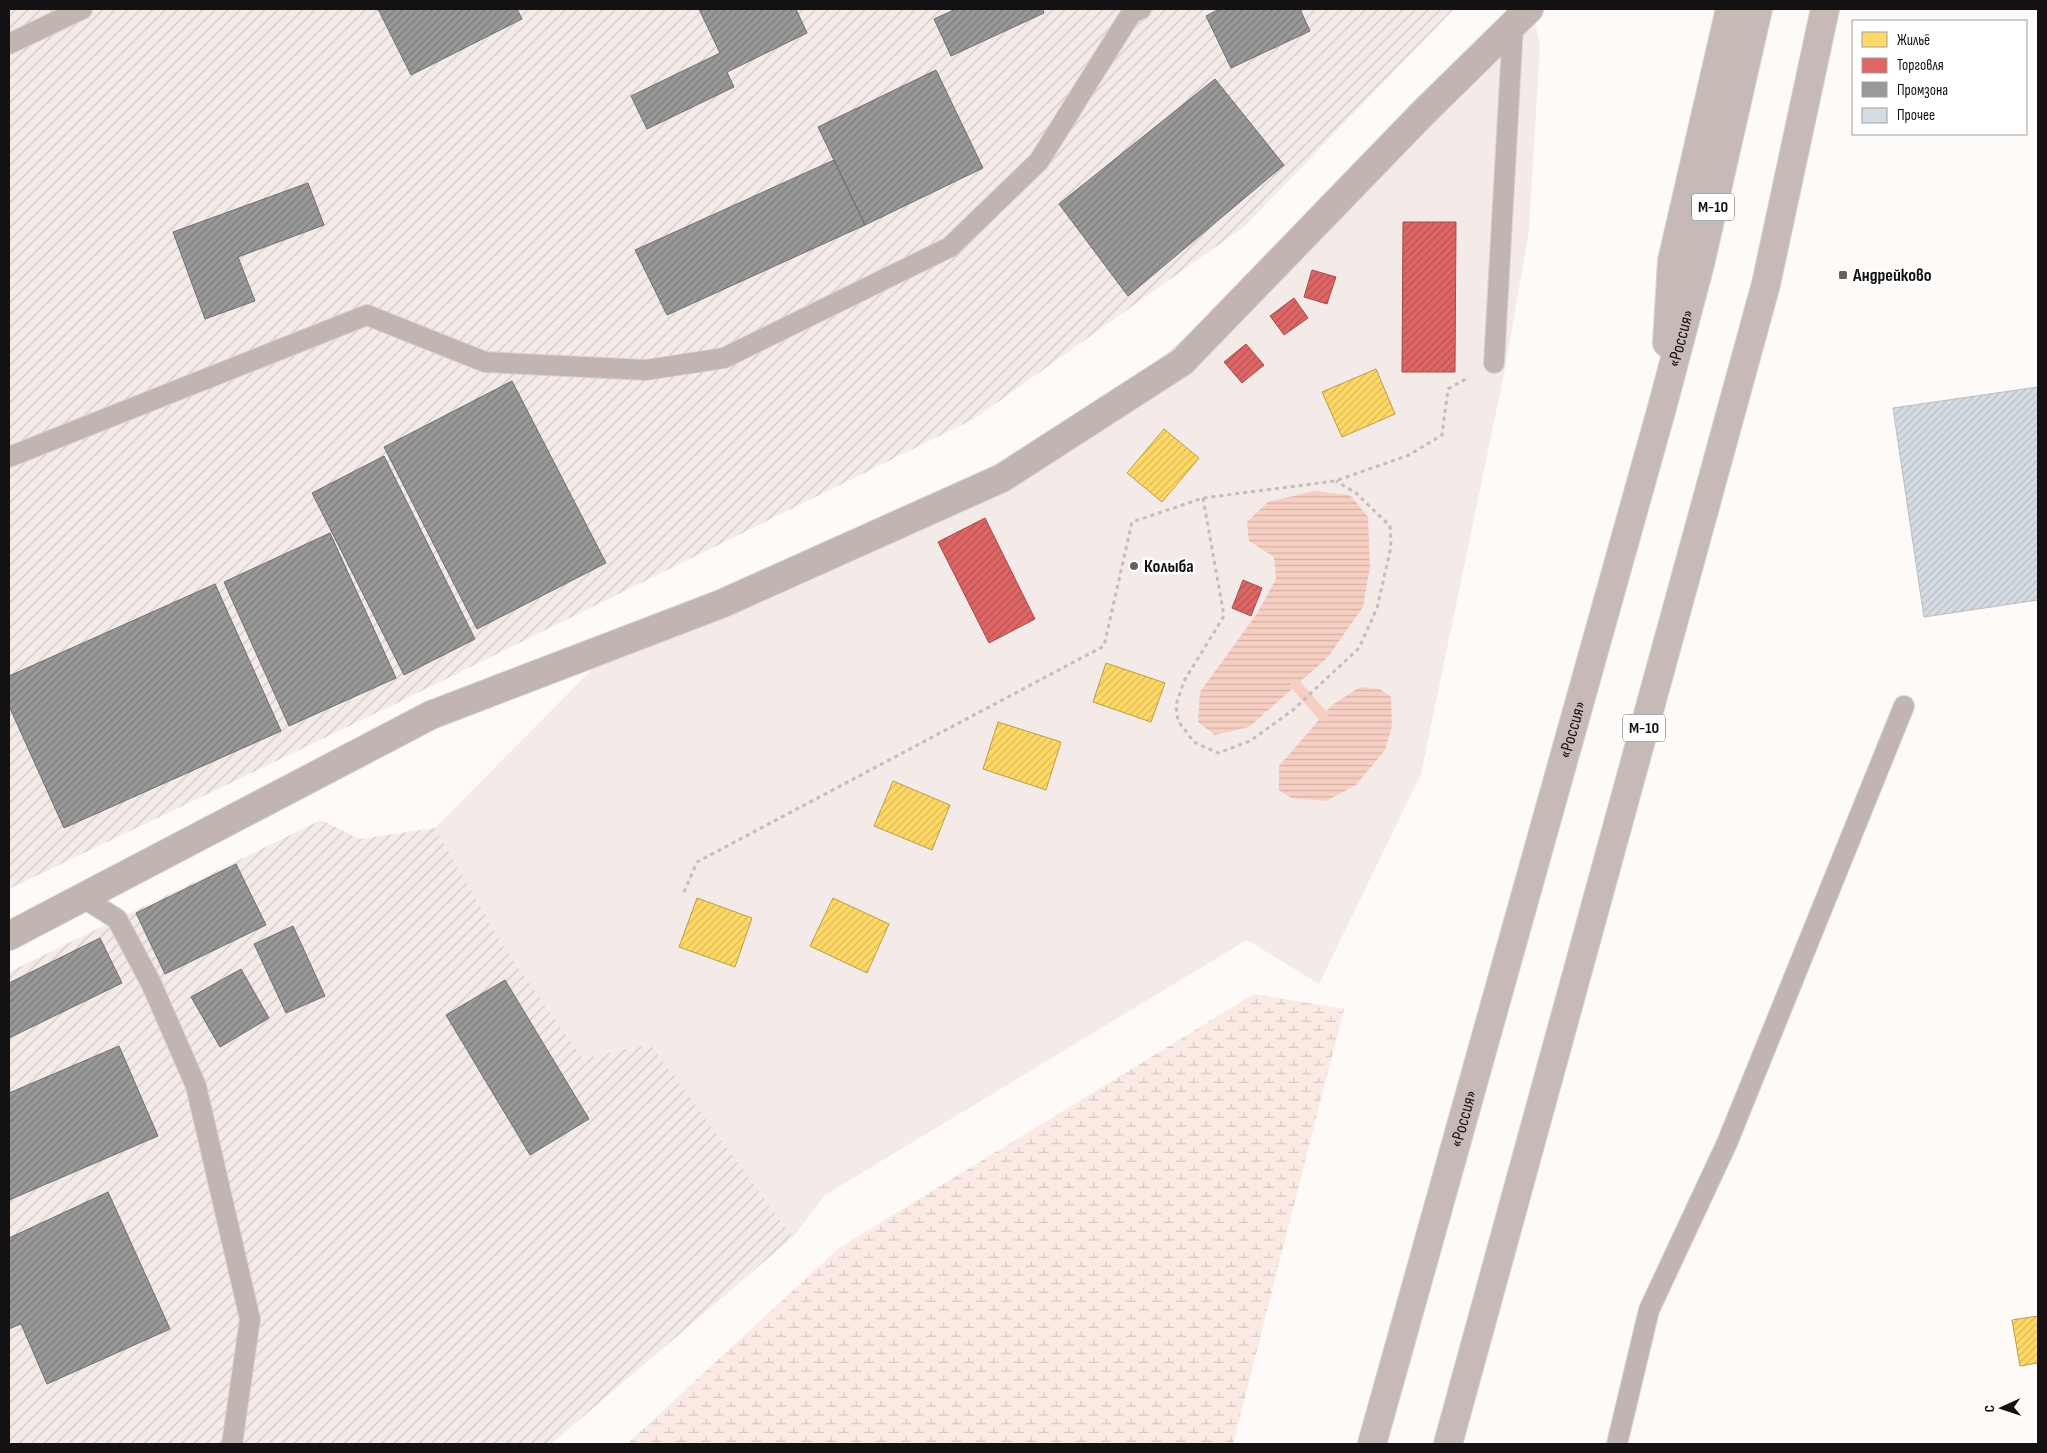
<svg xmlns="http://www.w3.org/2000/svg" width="2047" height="1453" font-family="'Sofia Sans Condensed',sans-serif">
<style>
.built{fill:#f4ebe8}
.industrial{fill:url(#industrial-furrows)}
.wetland{fill:url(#wetland-marsh)}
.water{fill:url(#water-rules)}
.homes{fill:url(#homes-hatch);stroke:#b89d4c}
.shops{fill:url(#shops-hatch);stroke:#a24c4c}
.industry{fill:url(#industry-hatch);stroke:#717070}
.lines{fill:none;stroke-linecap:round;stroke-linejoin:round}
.stream{stroke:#f7cec2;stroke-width:11}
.building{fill:url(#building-hatch);stroke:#bdbcbc}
.lane-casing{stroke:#d7d5d4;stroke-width:22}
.street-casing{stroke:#d7d5d4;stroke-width:30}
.highway-casing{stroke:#d7d5d4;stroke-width:30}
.path{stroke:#c5bdba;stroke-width:3;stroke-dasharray:4 4;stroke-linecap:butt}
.lane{stroke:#c2b4b1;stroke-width:20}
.street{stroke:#c2b4b1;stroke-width:28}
.highway{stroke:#c7bab6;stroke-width:28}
.poi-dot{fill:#656362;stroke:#fff;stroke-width:2}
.labels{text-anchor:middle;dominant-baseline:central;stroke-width:5;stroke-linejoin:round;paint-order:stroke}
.shield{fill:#fff;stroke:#5a5858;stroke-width:1}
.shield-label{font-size:16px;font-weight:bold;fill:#131111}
.poi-label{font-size:18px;font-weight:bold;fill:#131111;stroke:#fff;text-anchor:start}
.street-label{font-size:18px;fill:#131111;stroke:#fff}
</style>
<defs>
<pattern id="industrial-furrows" width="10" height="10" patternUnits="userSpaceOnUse" patternTransform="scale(1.25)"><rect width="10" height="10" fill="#f4ebe8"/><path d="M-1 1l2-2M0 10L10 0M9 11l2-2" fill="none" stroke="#d0c8c6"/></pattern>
<pattern id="wetland-marsh" width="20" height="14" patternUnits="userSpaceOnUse" patternTransform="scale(1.25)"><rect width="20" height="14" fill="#fbe9e4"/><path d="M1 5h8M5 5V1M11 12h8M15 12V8" fill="none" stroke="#d6c7c3"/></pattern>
<pattern id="water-rules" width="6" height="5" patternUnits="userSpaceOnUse" patternTransform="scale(1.25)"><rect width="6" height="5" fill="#f7cec2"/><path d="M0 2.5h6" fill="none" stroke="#d3b0a6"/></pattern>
<pattern id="homes-hatch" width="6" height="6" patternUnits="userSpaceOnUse" patternTransform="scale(1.25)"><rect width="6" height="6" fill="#ffd966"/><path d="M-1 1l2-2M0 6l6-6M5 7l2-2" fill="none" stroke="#dab957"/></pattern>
<pattern id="shops-hatch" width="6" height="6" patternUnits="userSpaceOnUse" patternTransform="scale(1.25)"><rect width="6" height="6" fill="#e06666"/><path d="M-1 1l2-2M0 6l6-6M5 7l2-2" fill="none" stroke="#b45353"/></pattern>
<pattern id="industry-hatch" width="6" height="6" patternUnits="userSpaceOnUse" patternTransform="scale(1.25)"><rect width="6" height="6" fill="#999"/><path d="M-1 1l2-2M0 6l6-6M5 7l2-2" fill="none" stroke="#7c7b7b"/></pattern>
<pattern id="building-hatch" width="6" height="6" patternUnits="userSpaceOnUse" patternTransform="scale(1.25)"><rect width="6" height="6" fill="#d5dce3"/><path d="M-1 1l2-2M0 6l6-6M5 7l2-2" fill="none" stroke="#b6bcc2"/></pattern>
</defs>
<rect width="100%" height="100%" fill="#fdfaf8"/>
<path class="built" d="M1532 9 1540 45 1529 231 1505 369 1421 774 1319 984 1247 940 825 1195 793 1237 650 1045 583 1059 504 947 435 828 607 654 1026 455 1167 353 1261 268Z"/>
<path class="industrial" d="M9 9H1454L1245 226 974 419 387 708 9 889Z
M321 820 360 839 435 828 504 947 583 1059 650 1044 793 1237 551 1444H9V972Z"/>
<path class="wetland" d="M1254 994 1344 1009 1233 1444H627L839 1248Z"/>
<path class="water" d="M1314 491 1350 495 1368 517 1370 567 1363 607 1328 657 1249 727 1215 735 1198 722 1200 692 1256 615 1276 579 1274 557 1249 541 1247 522 1268 502Z
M1360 687 1380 689 1391 697 1392 726 1385 750 1356 785 1326 801 1291 798 1279 790V766L1332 705Z"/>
<path class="homes" d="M1376 369 1395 414 1342 437 1322 392Z
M1164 429 1199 458 1162 502 1127 473Z
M1106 663 1165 683 1151 722 1093 702Z
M998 722 1061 742 1046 790 983 769Z
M893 781 950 805 932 850 874 826Z
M697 898 752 918 735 967 679 947Z
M833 898 889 924 867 973 810 946Z
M2038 1316V1363L2020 1366 2012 1320Z"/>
<path class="shops" d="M1403 222H1456L1455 372H1402Z
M1312 270 1336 277 1327 304 1304 297Z
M1294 298 1308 318 1284 335 1270 316Z
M1246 344 1264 365 1242 383 1224 362Z
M985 518 1035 619 989 643 938 542Z
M1243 580 1262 588 1251 616 1232 608Z"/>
<path class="industry" d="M378 9H517L522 19 411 75Z
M699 9H796L807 33 727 72 734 87 647 129 631 96 720 53Z
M956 9H1043L1044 13 951 56 934 19Z
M1220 9H1300L1310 31 1231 68 1206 16Z
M936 70 983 168 865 225 818 127Z
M1215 79 1284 165 1128 296 1059 204Z
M834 160 865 225 667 315 635 250Z
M308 183 324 225 238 257 255 301 205 319 173 232Z
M512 381 606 563 477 629 384 447Z
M384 456 475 639 404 675 312 493Z
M330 533 396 678 289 726 224 582Z
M215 584 281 731 64 828 9 706V676Z
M236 864 266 925 165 974 136 913Z
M293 926 325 996 286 1013 254 944Z
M100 938 122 983 9 1038V983Z
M241 969 269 1018 220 1047 191 997Z
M505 980 589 1119 530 1155 446 1015Z
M119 1046 158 1136 9 1200V1093Z
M108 1192 170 1329 47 1384 21 1324 9 1329V1238Z"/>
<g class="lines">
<path class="stream" d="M1296 685 1323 716"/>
</g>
<path class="building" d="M2038 387V600L1924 617 1893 408Z"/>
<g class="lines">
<defs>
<path id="lane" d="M9 44 82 9
M1494 363 1513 26
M9 457 367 315 485 362 646 370 724 358 950 247 1039 161 1132 12 1141 9
M82 897 117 919 151 983 196 1086 250 1319 232 1444
M1617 1444 1649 1310 1727 1143 1904 706"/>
<path id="street" d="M9 936 431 715 721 604 1002 478 1182 362 1423 113 1529 9"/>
<g id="highway">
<path d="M1667 343 1672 261 1730 9"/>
<path id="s1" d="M1372 1444 1663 404 1700 264 1758 9"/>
<path d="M1448 1444 1766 284 1825 9"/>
</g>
</defs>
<use href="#lane" class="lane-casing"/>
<use href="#street" class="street-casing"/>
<use href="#highway" class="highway-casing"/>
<path class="path" d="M1203 498 1224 616 1184 681 1176 705 1178 721 1194 742 1218 753 1250 741 1293 710 1359 648 1377 608 1391 547 1390 526 1356 493 1336 481
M684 892 697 862 1104 646 1132 522 1203 498 1335 481 1409 455 1442 435 1448 389 1469 377"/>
<use href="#lane" class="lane"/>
<use href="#street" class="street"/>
<use href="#highway" class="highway"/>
</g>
<g class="poi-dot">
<rect x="1838" y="270" width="10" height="10" rx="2.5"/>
<circle cx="1134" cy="566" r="5"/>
</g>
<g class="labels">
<g class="shield">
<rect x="1692" y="193.5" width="42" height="27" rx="4"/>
<rect x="1623" y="714.5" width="42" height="27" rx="4"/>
</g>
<g class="shield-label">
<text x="1713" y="207">М-10</text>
<text x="1644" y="728">М-10</text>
</g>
<g class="poi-label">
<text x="1853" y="275">Андрейково</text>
<text x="1144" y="566">Колыба</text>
</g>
<g class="street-label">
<text stroke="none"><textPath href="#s1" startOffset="1148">«Россия»</textPath></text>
<text stroke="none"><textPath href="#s1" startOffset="742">«Россия»</textPath></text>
<text stroke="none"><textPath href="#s1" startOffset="338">«Россия»</textPath></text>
</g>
</g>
<rect width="2047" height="1453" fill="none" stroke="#131111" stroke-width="20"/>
<rect x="1852" y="20" width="175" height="115" fill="#ffffff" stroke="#a1a0a0"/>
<rect x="1862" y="32" width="25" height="15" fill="#ffd966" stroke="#a1a0a0"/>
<text x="1897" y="45" font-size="15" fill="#131111">Жильё</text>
<rect x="1862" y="58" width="25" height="15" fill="#e06666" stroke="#a1a0a0"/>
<text x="1897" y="70" font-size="15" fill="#131111">Торговля</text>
<rect x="1862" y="82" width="25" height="15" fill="#999999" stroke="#a1a0a0"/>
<text x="1897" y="95" font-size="15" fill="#131111">Промзона</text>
<rect x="1862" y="108" width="25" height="15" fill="#d5dce3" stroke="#a1a0a0"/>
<text x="1897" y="120" font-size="15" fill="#131111">Прочее</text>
<g transform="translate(2002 1408) rotate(267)" stroke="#ffffff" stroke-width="4" paint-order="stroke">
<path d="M0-4L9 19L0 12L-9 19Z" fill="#131111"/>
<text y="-8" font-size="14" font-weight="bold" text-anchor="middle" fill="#131111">С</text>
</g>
</svg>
